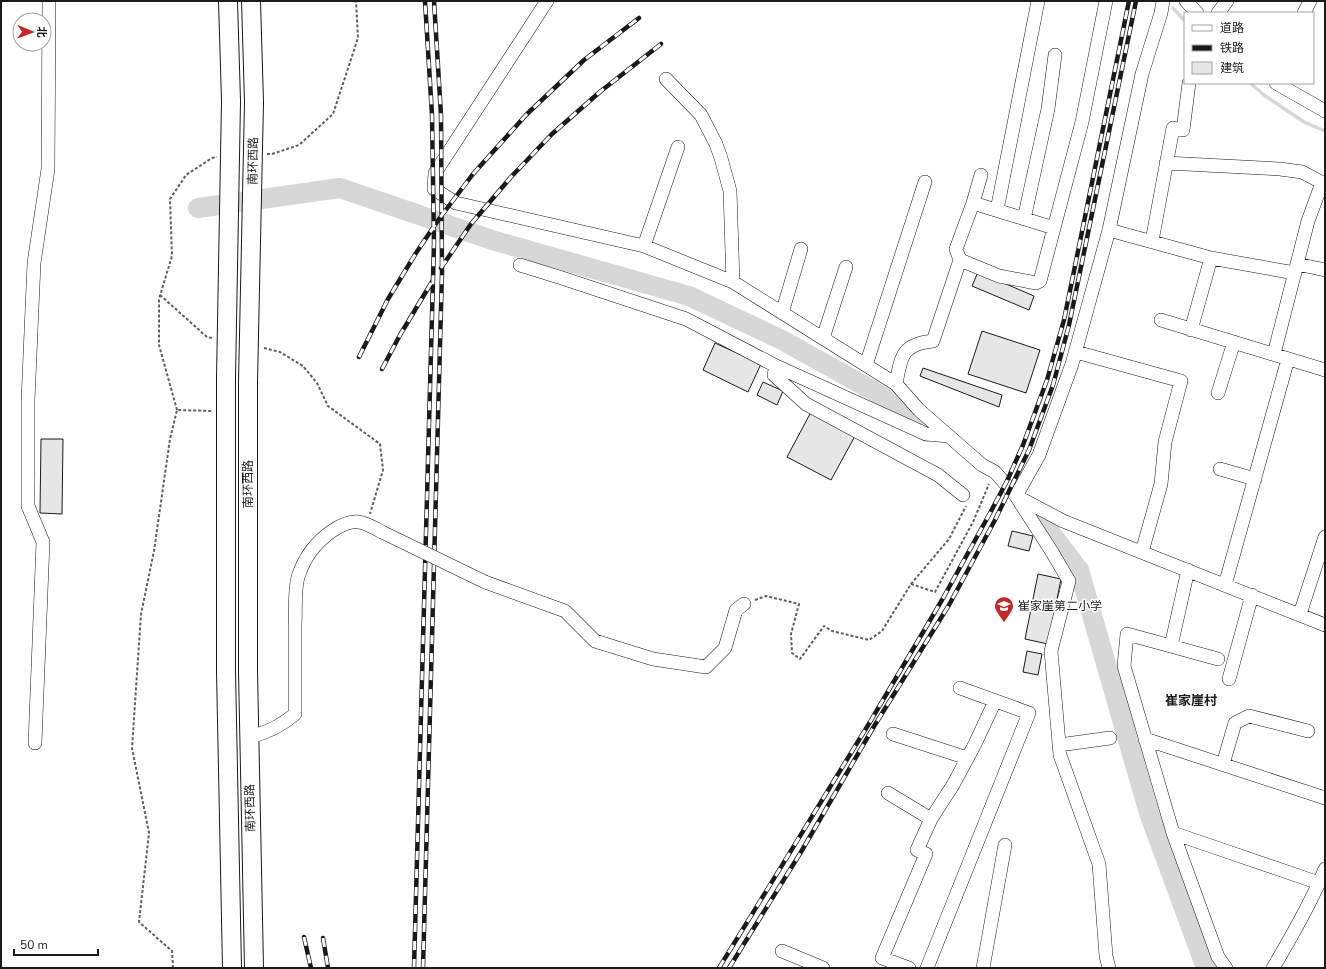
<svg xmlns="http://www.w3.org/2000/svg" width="1326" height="969" font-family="'Nunito Sans','Noto Sans SC',sans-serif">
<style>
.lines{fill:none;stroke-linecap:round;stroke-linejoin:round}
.stream{stroke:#d7d7d7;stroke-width:3.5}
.river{stroke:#d7d7d7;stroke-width:20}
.building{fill:#e6e6e6;stroke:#1a1a1a}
.minor-casing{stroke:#1a1a1a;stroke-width:14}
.highway-casing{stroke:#1a1a1a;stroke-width:20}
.path{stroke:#5f5f5f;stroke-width:2;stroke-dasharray:3 2;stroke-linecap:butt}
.minor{stroke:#fff;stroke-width:13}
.highway{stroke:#fff;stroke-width:18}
.rail-casing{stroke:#1a1a1a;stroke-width:4.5}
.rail{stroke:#fff;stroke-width:3;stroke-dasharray:9;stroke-linecap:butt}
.minor-bridge-casing{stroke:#1a1a1a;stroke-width:14;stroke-linecap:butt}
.highway-bridge-casing{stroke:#1a1a1a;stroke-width:20;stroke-linecap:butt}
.minor-bridge{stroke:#fff;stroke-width:13}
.highway-bridge{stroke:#fff;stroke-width:18}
.labels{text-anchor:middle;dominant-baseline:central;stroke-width:3;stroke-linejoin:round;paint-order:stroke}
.street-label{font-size:12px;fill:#1a1a1a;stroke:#fff}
.poi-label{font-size:12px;fill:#1a1a1a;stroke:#fff;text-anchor:start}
.neighbourhood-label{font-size:13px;font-weight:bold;fill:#1a1a1a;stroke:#fff}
</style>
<rect width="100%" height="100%" fill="#fff"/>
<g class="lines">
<path class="stream" d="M1173 8 1185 21
M1250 83 1264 95 1304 122 1325 131"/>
<path class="river" d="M198 208 340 188 492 240 689 296 782 340 888 399 927 432
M1040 519 1079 570 1149 813 1206 968"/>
</g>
<path class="building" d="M978 272 1034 296 1029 310 972 286Z
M982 331 1040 350 1026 393 968 374Z
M715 343 761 364 748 392 703 370Z
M923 368 1002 395 999 407 920 376Z
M763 382 783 391 777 405 757 395Z
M811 412 855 436 831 480 787 457Z
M41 439H63L62 514 40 513Z
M1012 531 1033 536 1029 551 1008 546Z
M1038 574 1061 579 1048 644 1025 639Z
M1027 651 1042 654 1038 675 1023 672Z"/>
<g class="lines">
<defs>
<path id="minor" d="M547 1 435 173 434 189 456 203 644 246 733 282 896 384 919 410 982 465 995 472 1016 496 1063 521 1325 625
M1186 1 1197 13
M1218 13 1227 1
M1304 13 1310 1
M666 79 701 115 716 144 721 158 730 191 733 282
M1276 83 1325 111
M1166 163 1280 169 1302 172 1325 184
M973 203 1054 228
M997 210 1038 1
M1024 219 1048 109 1055 55
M1109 230 1211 258 1295 273
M1152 241 1173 128 1183 130 1189 83
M644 246 678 147
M960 260 956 249 973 203 981 175
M1297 264 1325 270
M520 265 562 278 686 319 776 366 926 434 949 436
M782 313 801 249
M1161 320 1325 370
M1191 330 1211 258
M823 338 846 267
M1076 352 1181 381 1165 442 1161 484 1142 552
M1274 354 1308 221 1322 183
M866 365 925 182
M776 366 774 375 806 404 938 475 963 495
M896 384C901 356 902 344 933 341L960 260 999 276 1036 283 1040 281 1082 122 1106 1
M1218 393 1234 342
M1220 469 1255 479
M485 582 565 611 595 641 653 659 706 667 725 648 736 610 744 604
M1225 585 1288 359
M1300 614 1325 537
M1171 646 1188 570
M1218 659 1127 634 1124 666 1173 833 1218 957 1226 968
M1229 679 1252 595
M893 734 967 758
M249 737C267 733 281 726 295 714 295 684 295 655 295 625 296 610 294 592 298 577 304 558 316 542 332 531 353 517 361 520 382 532
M1145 739 1325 798
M35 743 43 542 28 506V400L34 263 48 169 49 1
M1059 745 1110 738
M1223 764 1235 723 1249 716 1308 731
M888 793 931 819
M1173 833 1319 883
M782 951 823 968
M909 968 882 958 926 854 917 850 931 819 953 785 975 744 995 701
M927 968 1029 713 960 688
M983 968 1005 845
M1109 968 1106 956 1099 864 1060 755 1051 651 1069 581 1052 552 1016 496 1039 455 1072 364 1109 230 1142 74 1161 13 1163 1
M1273 968C1292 936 1311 903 1325 869"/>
<path id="highway" d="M228 1 231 101
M251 1 254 102
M226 378V671L232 968
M248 382V671L254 968"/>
</defs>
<use href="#minor" class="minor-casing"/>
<use href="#highway" class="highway-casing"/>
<path class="path" d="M267 154H272L299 145 333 114 358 38 356 1
M160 295 207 337 212 338
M264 348 280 352 303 366 317 383 328 406 380 444 383 470 370 514
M177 410 159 345V299L172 256 170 199 186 175 212 158 217 157
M911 584 935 592 973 522 989 484
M755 600 766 596 799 604 791 634 792 653 800 659 824 626 832 631 869 640 882 631 911 584 949 539 966 506
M173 968 172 951 139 922 149 833 132 748 141 614 154 551 170 439 177 410 212 411"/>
<use href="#minor" class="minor"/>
<use href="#highway" class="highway"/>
<defs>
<path id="rail" d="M441 268 471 224 511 177 552 134 601 91 661 44
M359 357 388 299 416 253 439 219 473 174 526 115 584 60 639 18
M382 369 400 335 433 280
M304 937 311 968
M323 938 328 968
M414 968 434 243 432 115 425 1
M423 968 442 272 441 115 434 1
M719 968 870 722 942 600 989 515 1007 481 1023 445 1047 380 1064 320 1129 1
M729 968 801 852 873 728 949 605 995 520 1029 450 1053 385 1069 325 1136 1"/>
</defs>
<use href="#rail" class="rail-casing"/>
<use href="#rail" class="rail"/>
<defs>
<path id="minor-bridge" d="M382 532 485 582"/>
<path id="highway-bridge" d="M226 378 231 101
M248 382 254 102"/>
</defs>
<use href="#minor-bridge" class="minor-bridge-casing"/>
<use href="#highway-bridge" class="highway-bridge-casing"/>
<use href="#minor-bridge" class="minor-bridge"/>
<use href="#highway-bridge" class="highway-bridge"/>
</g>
<defs>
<symbol id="school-pin" viewBox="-11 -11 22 30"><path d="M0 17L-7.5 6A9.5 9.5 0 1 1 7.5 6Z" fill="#c62828" stroke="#fff"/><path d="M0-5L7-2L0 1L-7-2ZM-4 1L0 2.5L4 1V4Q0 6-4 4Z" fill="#fff"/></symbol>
</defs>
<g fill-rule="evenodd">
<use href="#school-pin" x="993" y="595" width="22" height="30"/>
</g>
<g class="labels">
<g class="street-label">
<text transform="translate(253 161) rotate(-89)">南环西路</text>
<text transform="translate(248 484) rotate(-90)">南环西路</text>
<text transform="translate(250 808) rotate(-91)">南环西路</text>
</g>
<g class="poi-label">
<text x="1018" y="606">崔家崖第二小学</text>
</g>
<g class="neighbourhood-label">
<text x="1191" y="701">崔家崖村</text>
</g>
</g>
<rect width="1326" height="969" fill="none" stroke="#1a1a1a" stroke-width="4"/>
<rect x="1184" y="12" width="130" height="72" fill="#ffffff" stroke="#a3a3a3"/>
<rect x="1192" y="25" width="20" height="6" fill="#ffffff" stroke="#a3a3a3"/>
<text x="1220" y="32" font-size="12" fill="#1a1a1a">道路</text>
<rect x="1192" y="45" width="20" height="6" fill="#1a1a1a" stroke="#a3a3a3"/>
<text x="1220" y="52" font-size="12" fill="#1a1a1a">铁路</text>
<rect x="1192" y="62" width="20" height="12" fill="#e6e6e6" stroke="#a3a3a3"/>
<text x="1220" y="72" font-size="12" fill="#1a1a1a">建筑</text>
<g transform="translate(32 32) rotate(91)"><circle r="19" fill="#ffffff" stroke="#a3a3a3"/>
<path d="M0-3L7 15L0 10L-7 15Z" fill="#c62828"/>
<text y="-6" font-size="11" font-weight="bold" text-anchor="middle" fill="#1a1a1a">北</text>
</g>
<path d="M14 949v6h84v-6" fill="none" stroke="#1a1a1a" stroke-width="2"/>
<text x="20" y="949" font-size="12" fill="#1a1a1a" stroke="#ffffff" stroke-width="3" paint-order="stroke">50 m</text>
</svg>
